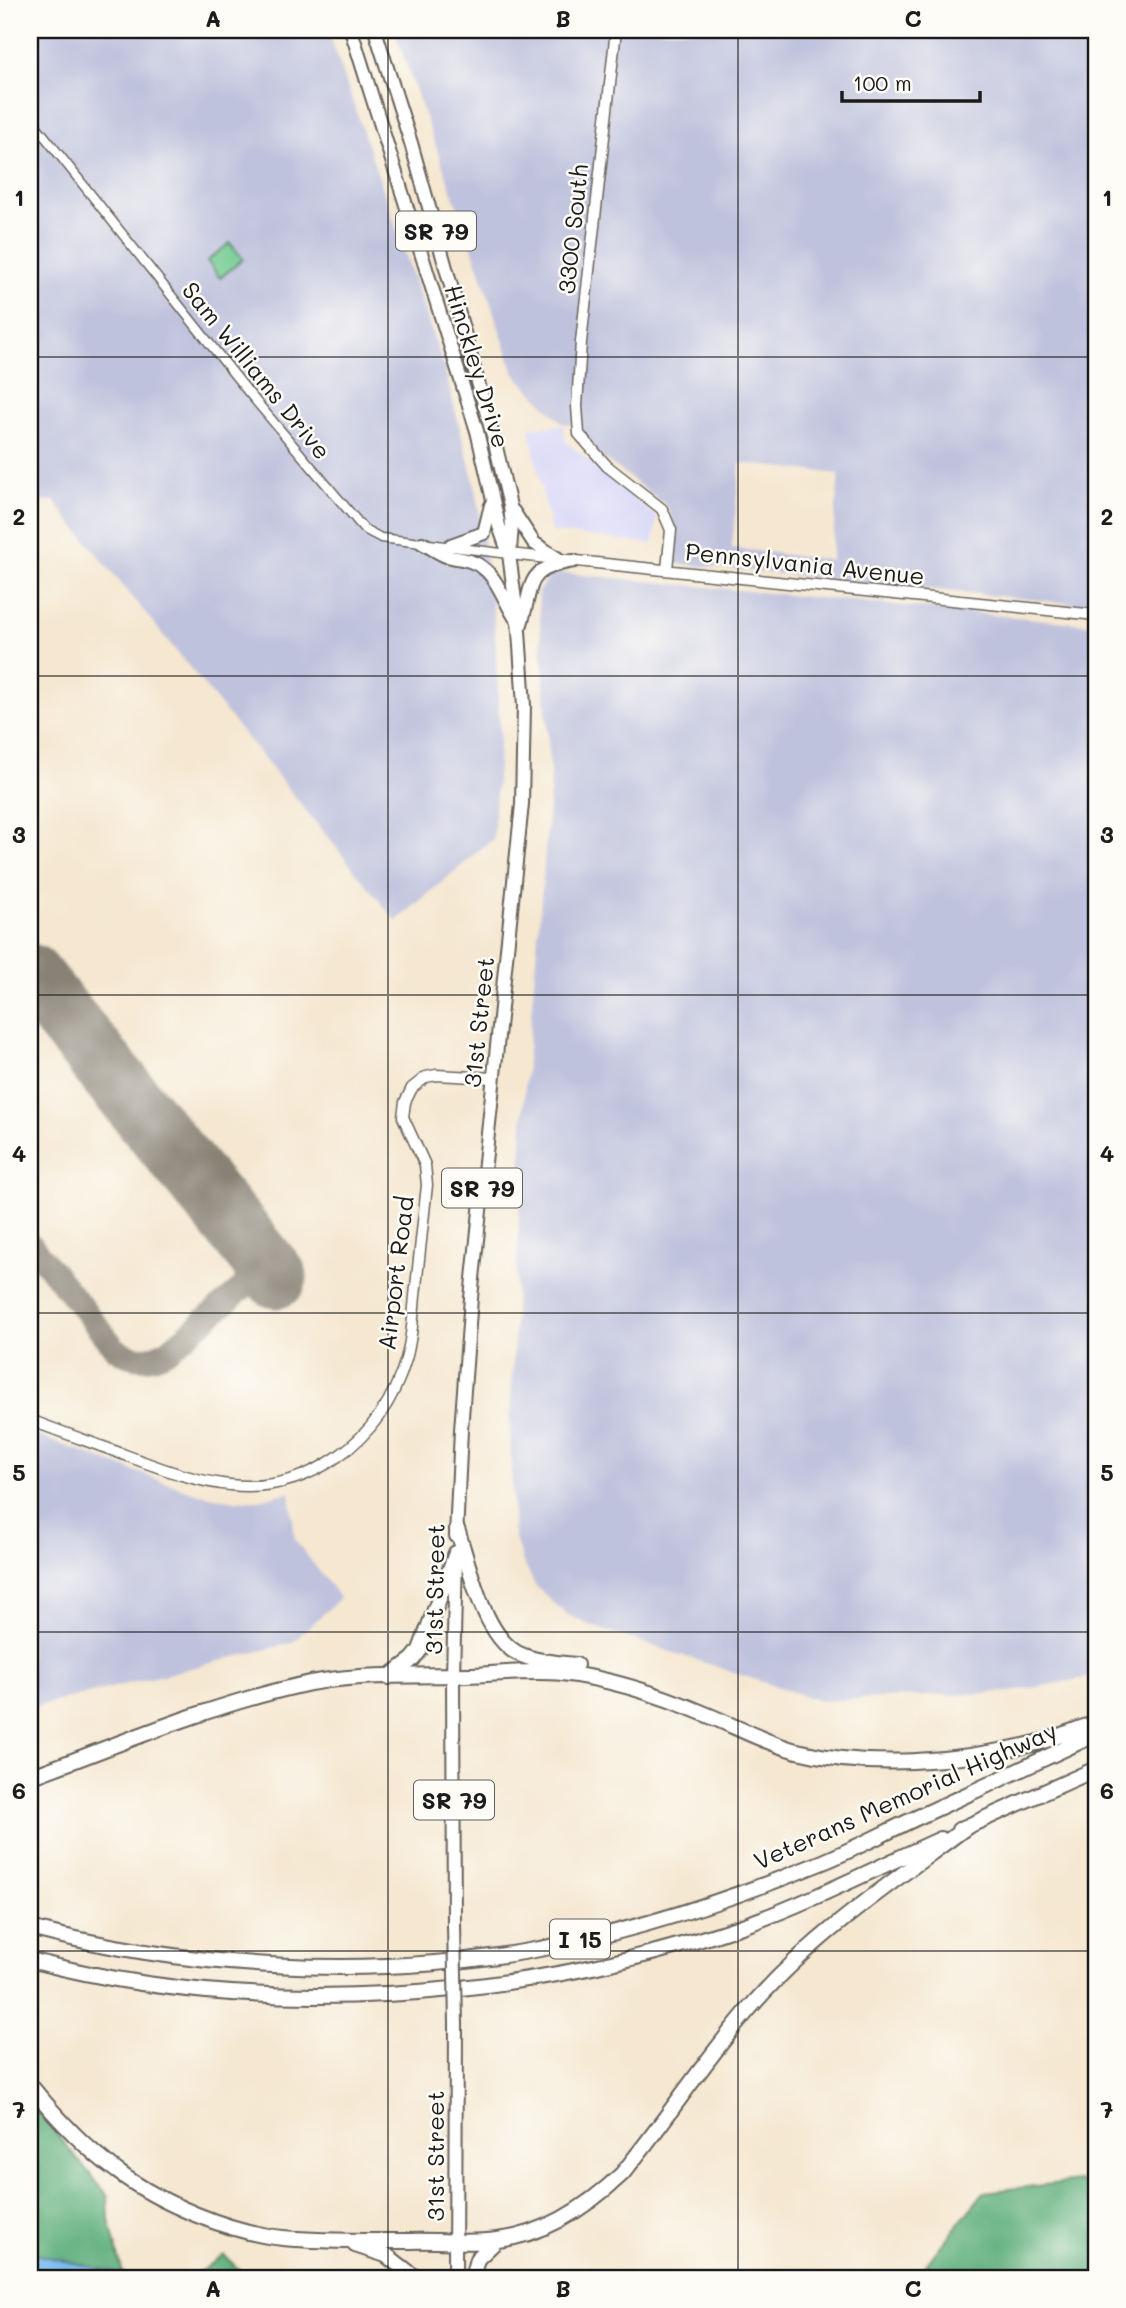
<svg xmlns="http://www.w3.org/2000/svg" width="1126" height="2308" font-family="Mali,sans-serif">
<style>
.built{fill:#d8d7f8}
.industrial{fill:#bfc2dd;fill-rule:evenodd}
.green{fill:#73cb91;stroke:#487456;stroke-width:2}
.forest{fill:#5eaf7b;stroke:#3d664c;stroke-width:2}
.water{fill:#79b9ee;stroke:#4a6a85;stroke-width:2}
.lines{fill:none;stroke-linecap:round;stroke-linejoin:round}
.taxiway{stroke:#888276;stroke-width:24}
.runway{stroke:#888276;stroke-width:63}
.minor-casing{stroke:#68635b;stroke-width:11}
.tertiary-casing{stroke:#68635b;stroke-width:13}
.primary-casing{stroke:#68635b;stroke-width:16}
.motorway-casing{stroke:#68635b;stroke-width:18}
.minor{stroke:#fff;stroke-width:8}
.tertiary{stroke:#fff;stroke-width:10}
.primary{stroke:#fff;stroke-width:12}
.motorway{stroke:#fff;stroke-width:14}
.primary-bridge-casing{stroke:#68635b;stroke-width:16;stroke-linecap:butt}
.primary-bridge{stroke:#fff;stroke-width:12}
.grid{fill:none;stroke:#1c1c1c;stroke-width:2;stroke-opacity:0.55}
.labels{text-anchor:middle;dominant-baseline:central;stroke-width:5;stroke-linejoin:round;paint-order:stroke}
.shield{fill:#fdfcf7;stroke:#605f5e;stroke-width:2}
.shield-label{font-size:23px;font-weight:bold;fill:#1c1c1c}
.street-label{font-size:24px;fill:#1c1c1c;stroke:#fdfcf7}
.neatline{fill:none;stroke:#1c1c1c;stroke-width:2.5}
.grid-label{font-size:23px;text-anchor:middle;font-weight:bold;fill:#1c1c1c}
</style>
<rect width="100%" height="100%" fill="#fdfcf7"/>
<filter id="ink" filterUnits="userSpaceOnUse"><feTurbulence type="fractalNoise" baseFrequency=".0143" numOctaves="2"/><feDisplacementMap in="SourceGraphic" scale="14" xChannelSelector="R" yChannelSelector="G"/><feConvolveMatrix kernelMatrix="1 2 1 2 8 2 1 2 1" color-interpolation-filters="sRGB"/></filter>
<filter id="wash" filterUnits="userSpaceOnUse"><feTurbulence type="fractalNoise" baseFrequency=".00686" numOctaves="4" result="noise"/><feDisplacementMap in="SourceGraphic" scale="28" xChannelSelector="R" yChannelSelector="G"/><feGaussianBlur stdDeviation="1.57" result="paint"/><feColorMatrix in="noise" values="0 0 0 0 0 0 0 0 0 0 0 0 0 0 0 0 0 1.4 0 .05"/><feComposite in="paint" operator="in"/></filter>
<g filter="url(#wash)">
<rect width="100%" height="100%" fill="#f5e7d0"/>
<path class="built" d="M563 425 566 442 657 517 653 544 551 532 529 428Z"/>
<path class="industrial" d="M30 30H328L444 367 477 494 494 617 500 733 493 839 396 921 54 501H39L30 489Z
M394 30H1096V606L673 563 676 531 667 506 588 446 581 428 562 423 514 373 474 253ZM740 463 839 474 831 560 732 548Z
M553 572 1096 625V1676L1010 1692 820 1701 586 1624 565 1613 551 1601 535 1585 523 1562 514 1536 510 1429 524 1098 551 783 538 592Z
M30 1433 195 1493 235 1501 259 1500 290 1492 295 1540 340 1598 292 1643 30 1708Z"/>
<path class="green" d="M230 243 243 259 220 278 207 261Z"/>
<path class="forest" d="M30 2102 108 2196 109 2220 123 2274 30 2253Z
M1078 2181 1096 2187V2278H915L984 2192Z
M224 2255 246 2277 253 2278H191Z"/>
<path class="water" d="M30 2253 123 2274 138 2278H30Z"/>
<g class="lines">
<path class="taxiway" d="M30 1244 115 1348C132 1361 151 1361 169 1350L243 1288C253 1269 252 1253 241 1234"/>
<path class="runway" d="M30 975 276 1277"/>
</g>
</g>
<g filter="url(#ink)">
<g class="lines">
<defs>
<path id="minor" d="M30 118 249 393 364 529 381 538 509 554"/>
<path id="tertiary" d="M616 30 581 342 577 406 579 434 607 466 662 509 671 530 667 569
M509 554 1096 615
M30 1420C61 1432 93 1443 125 1455 199 1483 266 1507 337 1457 372 1433 394 1400 406 1359 412 1339 413 1317 415 1296 419 1259 423 1222 427 1185L425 1165 403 1117 405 1102 412 1088 426 1077 436 1075 493 1078"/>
<path id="primary" d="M351 30 477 431 499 526 509 554 519 631 524 706 522 804 471 1298 461 1430 456 1536
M375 30 411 143 495 443 510 506 512 525 510 551
M513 511 534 543 560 560
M422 543C430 547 438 553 446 556 459 559 472 559 483 568 498 579 505 603 516 619
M451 545 484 533 491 505
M521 624C534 583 524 569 574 561
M454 1925 453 1675 456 1558
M455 2278 456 2024"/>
<path id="motorway" d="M457 1529C469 1565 483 1634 517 1653 535 1662 557 1663 576 1665
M389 1677 413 1659 420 1650 456 1553
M30 1777C117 1745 205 1707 297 1686 349 1673 414 1676 468 1675 498 1674 531 1670 562 1673 612 1679 658 1694 705 1714 735 1726 765 1743 797 1751 869 1769 957 1762 1028 1745 1051 1740 1074 1730 1096 1723
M959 1830 1096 1769
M30 1928C186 1969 370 1979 529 1951 626 1934 732 1899 823 1862 854 1849 884 1833 914 1819 975 1791 1035 1763 1096 1734
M30 1960C259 2021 525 2001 748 1924 812 1901 878 1867 941 1839
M30 2085C55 2116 85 2148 117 2171 159 2203 231 2233 283 2238 326 2242 369 2241 411 2241 438 2240 470 2244 497 2240 544 2235 588 2206 622 2174 668 2118 707 2056 755 2002 816 1933 894 1881 968 1826
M355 2245 386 2255 416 2278
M472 2278 477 2259 497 2240"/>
</defs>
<use href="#minor" class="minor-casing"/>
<use href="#tertiary" class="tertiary-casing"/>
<use href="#primary" class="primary-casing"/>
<use href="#motorway" class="motorway-casing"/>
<use href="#minor" class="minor"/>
<use href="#tertiary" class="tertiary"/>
<use href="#primary" class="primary"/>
<use href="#motorway" class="motorway"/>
<defs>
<path id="primary-bridge" d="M454 1925 456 2024"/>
</defs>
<use href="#primary-bridge" class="primary-bridge-casing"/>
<use href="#primary-bridge" class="primary-bridge"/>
</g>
</g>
<path class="grid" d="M388 30V2278M738 30V2278M30 357H1096M30 676H1096M30 995H1096M30 1313H1096M30 1632H1096M30 1951H1096"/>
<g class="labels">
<g class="shield">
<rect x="396" y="211.5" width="80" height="39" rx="5"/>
<rect x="442" y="1168.5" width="80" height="39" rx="5"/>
<rect x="414" y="1780.5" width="80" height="39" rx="5"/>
<rect x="550" y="1919.5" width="60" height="39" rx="5"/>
</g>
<g class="shield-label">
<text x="436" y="231">SR 79</text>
<text x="482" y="1188">SR 79</text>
<text x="454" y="1800">SR 79</text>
<text x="580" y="1939">I 15</text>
</g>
<g class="street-label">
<text transform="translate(572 229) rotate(-84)">3300 South</text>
<text transform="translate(478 366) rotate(73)">Hinckley Drive</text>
<text transform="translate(257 370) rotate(51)">Sam Williams Drive</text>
<text transform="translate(805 563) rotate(6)">Pennsylvania Avenue</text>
<text transform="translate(478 1022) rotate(-84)">31st Street</text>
<text transform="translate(395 1273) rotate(-83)">Airport Road</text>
<text transform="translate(434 1589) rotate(-89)">31st Street</text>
<text transform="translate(905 1795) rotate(-24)">Veterans Memorial Highway</text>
<text transform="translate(434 2156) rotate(-90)">31st Street</text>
</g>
</g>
<rect width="1126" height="2308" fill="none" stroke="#fdfcf7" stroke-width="77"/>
<path d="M842 91v10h138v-10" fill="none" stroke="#1c1c1c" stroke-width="3.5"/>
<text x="853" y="91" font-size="21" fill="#1c1c1c" stroke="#fdfcf7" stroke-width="5" paint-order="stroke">100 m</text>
<rect x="38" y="38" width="1050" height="2232" class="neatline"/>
<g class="grid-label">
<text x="213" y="27">A</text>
<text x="563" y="27">B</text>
<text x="913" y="27">C</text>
<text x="19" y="206">1</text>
<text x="1107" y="206">1</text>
<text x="19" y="525">2</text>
<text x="1107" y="525">2</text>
<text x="19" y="843">3</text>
<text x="1107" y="843">3</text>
<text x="19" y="1162">4</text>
<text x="1107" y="1162">4</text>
<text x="19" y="1481">5</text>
<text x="1107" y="1481">5</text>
<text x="19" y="1799">6</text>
<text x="1107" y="1799">6</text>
<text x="19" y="2118">7</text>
<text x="1107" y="2118">7</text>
<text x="213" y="2297">A</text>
<text x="563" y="2297">B</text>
<text x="913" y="2297">C</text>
</g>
</svg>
